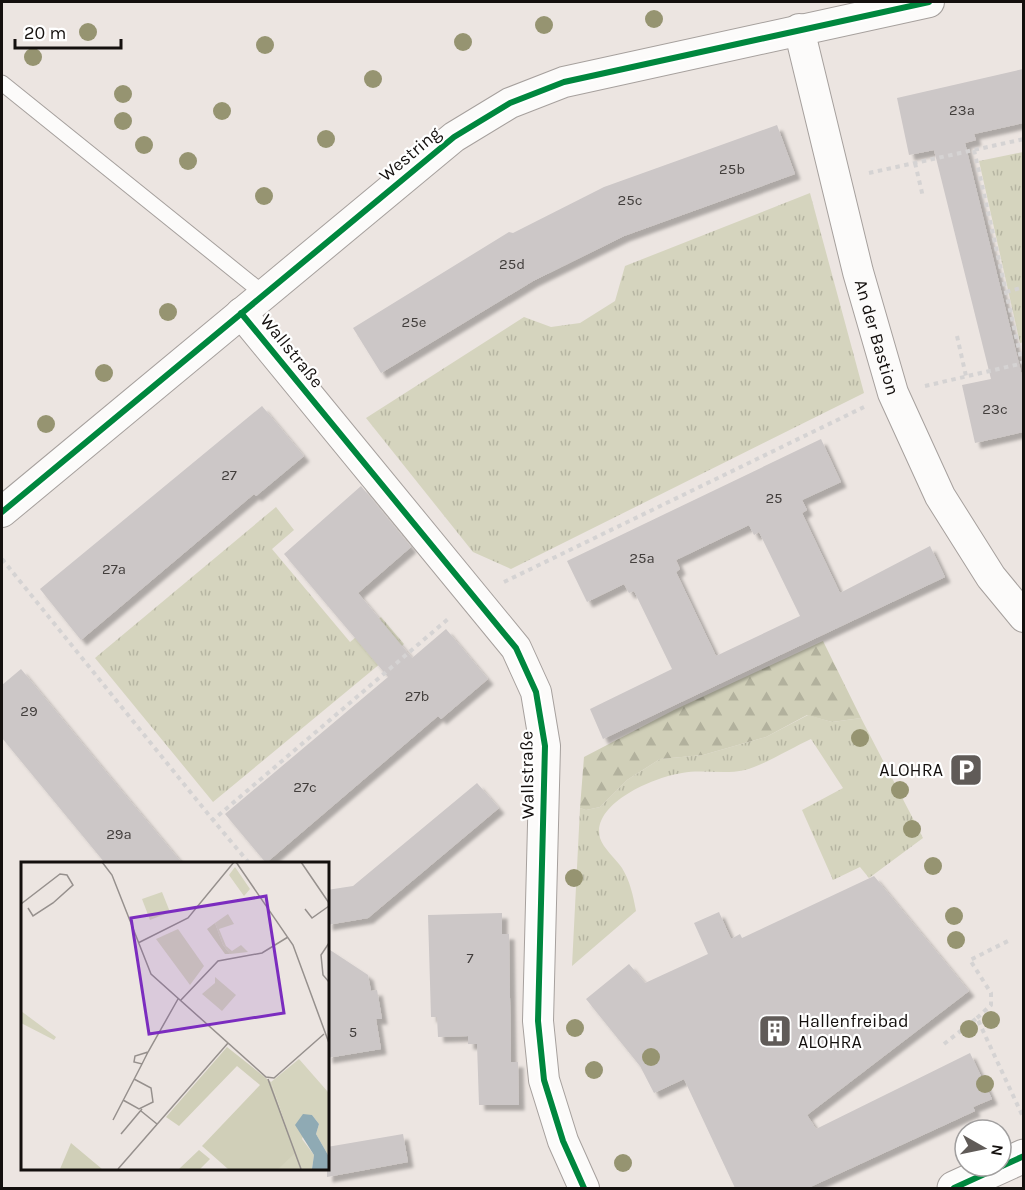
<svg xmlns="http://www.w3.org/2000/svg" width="1025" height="1190" font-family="Karla,sans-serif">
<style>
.grass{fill:url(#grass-tufts)}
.forest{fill:url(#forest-firs)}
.building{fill:#ccc7c7;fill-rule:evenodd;filter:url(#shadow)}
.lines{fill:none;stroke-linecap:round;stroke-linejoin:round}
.lane-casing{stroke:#a6a09d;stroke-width:17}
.street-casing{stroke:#a6a09d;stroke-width:32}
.secondary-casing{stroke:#a6a09d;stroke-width:35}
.path{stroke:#d5d3d3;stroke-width:4;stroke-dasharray:4.5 4.5;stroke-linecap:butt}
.lane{stroke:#fcfbfa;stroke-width:15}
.street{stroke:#fcfbfa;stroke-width:30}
.secondary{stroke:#fcfbfa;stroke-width:33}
.cycleway-casing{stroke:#fff;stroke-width:10}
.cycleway{stroke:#00873e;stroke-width:6}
.tree{fill:#969471}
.labels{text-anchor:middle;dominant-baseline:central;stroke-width:4.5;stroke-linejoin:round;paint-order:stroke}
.number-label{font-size:15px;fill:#423e3c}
.street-label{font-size:18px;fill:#14100e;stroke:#fff}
.poi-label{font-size:18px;fill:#14100e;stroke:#fff;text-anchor:end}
.inset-road{fill:none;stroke:#96908d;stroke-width:1.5}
.view{fill:#7b2cbf;fill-opacity:0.15;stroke:#7b2cbf;stroke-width:3}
.inset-edge{fill:none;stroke:#14100e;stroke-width:3}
</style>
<defs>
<pattern id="grass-tufts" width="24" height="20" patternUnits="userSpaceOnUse" patternTransform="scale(1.5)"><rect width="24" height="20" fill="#d5d4be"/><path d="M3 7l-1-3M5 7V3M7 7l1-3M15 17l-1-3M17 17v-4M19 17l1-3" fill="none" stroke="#b6b5a2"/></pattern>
<pattern id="forest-firs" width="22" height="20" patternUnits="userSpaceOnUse" patternTransform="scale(1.5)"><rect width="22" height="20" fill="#d0cfb8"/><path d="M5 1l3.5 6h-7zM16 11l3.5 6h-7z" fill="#b2b19d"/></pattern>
<filter id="shadow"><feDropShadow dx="5.5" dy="5.5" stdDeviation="1.5" flood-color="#0004"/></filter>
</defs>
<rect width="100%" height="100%" fill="#ece5e1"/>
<path class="grass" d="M1023 152 1024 342 1020 343 979 161Z
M810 193 864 393 511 569 473 552 366 418 524 317 551 327 580 323 615 301 625 266Z
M276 507 294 530 272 549 350 642 381 617 404 644 213 802 95 658Z
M808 715 832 722 861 718 923 838 869 878 860 867 833 880 802 810 843 788 811 739C793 747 764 765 745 770 723 775 703 769 682 773 655 777 591 803 600 838 603 848 616 859 622 868 630 881 633 895 636 911L572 966 580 808 586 810 600 807 627 780 660 759 703 755 766 737Z"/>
<path class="forest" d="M823 641 861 718 832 722 807 715 766 737 703 755 660 759 627 780 600 807 586 810 580 808 584 757 674 710Z"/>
<path class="building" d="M1023 69V123L974 134 976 140 965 143 1023 380V432L975 443 962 385 991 379 934 150 909 155 897 98Z
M777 125 795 174 624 236 533 281 381 373 353 328 509 232 513 233 604 187Z
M262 406 304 456 256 496 254 494 81 640 40 589Z
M821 439 841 482 802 500 807 510 802 513 840 593 930 546 945 577 603 739 590 709 672 669 634 591 629 593 624 584 587 602 567 561ZM749 525 754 535 759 532 800 616 716 656 676 572 680 569 676 560Z
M361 486 411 547 358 593 412 658 446 629 488 679 441 719 438 716 266 863 225 814 388 677 284 554Z
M21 669 101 766 182 863H105L2 738V685Z
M477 783 499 808 368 918 327 925V890L353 886Z
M874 876 969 991 807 1115 816 1129 970 1053 992 1099 973 1107 975 1111 808 1188H735L684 1079 654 1093 640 1066 586 999 629 964 645 983 708 954 694 923 719 912 731 939 740 934 742 938Z
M502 913V934H509L511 1062H518L519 1105H479L477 1044H468V1036L438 1037 437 1017H431L428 915Z
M327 948 368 975 371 991 377 990 382 1019H376L381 1049 327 1058Z
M403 1134 408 1162 327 1177V1147Z"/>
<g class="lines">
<defs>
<path id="lane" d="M2 83 264 294"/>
<g id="street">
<path id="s1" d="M799 29 858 272 893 393 940 496 991 577 1024 617"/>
<path d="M241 313 516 648 536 692 545 746 538 1021 544 1080 563 1141 584 1188"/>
<path d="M2 512 454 137 510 103 564 82 929 2"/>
</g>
<path id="secondary" d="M954 1188 1024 1156"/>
</defs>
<use href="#lane" class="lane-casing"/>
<use href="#street" class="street-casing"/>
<use href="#secondary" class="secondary-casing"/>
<path class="path" d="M974 150 1022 363
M915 163 923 197
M869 173 1024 139
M1006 292 1024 287
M957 336 966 376
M925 386 1024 363
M2 559 213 820
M504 582 864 407
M249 863 213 820 448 619
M977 1018 991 1005V993L970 960 1008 941
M944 1044 977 1018 1024 1119"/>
<use href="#lane" class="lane"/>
<use href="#street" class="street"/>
<use href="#secondary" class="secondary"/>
<defs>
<path id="cycleway" d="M241 313 516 648 536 692 545 746 538 1021 544 1080 563 1141 584 1188
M2 512 454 137 510 103 564 82 929 2
M954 1188 1024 1156"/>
</defs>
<use href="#cycleway" class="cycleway-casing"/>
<use href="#cycleway" class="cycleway"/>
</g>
<g class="tree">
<circle cx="654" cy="19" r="9"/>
<circle cx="544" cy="25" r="9"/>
<circle cx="88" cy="32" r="9"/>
<circle cx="463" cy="42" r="9"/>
<circle cx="265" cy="45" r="9"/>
<circle cx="33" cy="57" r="9"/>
<circle cx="373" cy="79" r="9"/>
<circle cx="123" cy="94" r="9"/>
<circle cx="222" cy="111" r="9"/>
<circle cx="123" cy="121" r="9"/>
<circle cx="326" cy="139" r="9"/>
<circle cx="144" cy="145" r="9"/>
<circle cx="188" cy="161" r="9"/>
<circle cx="264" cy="196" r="9"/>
<circle cx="168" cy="312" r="9"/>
<circle cx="104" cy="373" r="9"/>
<circle cx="46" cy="424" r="9"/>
<circle cx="860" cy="738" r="9"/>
<circle cx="900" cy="790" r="9"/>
<circle cx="912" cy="829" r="9"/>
<circle cx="933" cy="866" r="9"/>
<circle cx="574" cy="878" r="9"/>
<circle cx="954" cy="916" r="9"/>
<circle cx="956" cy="940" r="9"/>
<circle cx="991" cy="1020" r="9"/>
<circle cx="575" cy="1028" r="9"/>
<circle cx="969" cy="1029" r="9"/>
<circle cx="651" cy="1057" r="9"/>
<circle cx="594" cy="1070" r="9"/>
<circle cx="985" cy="1084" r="9"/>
<circle cx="623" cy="1163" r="9"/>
</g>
<defs>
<symbol id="parking-square" viewBox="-11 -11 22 22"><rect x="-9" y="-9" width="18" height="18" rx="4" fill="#605b58" stroke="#fff"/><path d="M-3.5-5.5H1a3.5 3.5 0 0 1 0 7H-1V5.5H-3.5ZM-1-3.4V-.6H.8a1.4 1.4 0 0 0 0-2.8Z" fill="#fff"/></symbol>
<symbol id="building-square" viewBox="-11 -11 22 22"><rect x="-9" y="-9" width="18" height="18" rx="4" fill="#605b58" stroke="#fff"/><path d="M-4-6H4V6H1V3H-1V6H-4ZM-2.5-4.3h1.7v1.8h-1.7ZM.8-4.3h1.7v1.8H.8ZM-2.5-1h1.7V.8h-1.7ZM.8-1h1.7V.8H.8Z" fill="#fff"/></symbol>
</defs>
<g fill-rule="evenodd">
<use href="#parking-square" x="947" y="751" width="38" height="38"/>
<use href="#building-square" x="756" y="1012" width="38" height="38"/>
</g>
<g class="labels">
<g class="number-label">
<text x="962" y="110">23a</text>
<text x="732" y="169">25b</text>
<text x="630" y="200">25c</text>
<text x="512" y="264">25d</text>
<text x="414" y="322">25e</text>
<text x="995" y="409">23c</text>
<text x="229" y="475">27</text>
<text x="774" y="498">25</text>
<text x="642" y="558">25a</text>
<text x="114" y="569">27a</text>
<text x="417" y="696">27b</text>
<text x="29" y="711">29</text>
<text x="305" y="787">27c</text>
<text x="119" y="834">29a</text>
<text x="470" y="958">7</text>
<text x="353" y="1032">5</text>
</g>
<g class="street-label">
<text transform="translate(410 154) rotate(-40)">Westring</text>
<text stroke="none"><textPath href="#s1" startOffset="318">An der Bastion</textPath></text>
<text transform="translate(292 351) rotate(51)">Wallstraße</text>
<text transform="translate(527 775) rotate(-91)">Wallstraße</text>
</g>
<g class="poi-label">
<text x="943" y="770">ALOHRA</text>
<text x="798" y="1021" text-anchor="start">Hallenfreibad<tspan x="798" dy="21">ALOHRA</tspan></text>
</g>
</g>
<g transform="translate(21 862)">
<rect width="308" height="308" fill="#ece5e1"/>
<path d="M214 5 229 27 223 34 208 13ZM141 30 149 50 129 58 121 37ZM207 52 213 62 198 67 205 84 211 89 220 83 227 90 209 92 202 83 194 61ZM157 67 183 104 169 123 135 77ZM194 115 215 133 201 149 181 132 194 121ZM0 149 35 175 33 178 0 161Z" fill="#d5d4be"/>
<path d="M194 61 202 83 209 92H204L186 67ZM206 185 250 220 279 307H207L181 284 239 223 216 204 158 264 145 255ZM50 281 81 307H39ZM178 288 189 297 179 307H158Z" fill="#d0cfb8"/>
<path d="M278 197 307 230V293L295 272 298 262 291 253 281 277 293 293 291 307H257L274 291 250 220Z" fill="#d5d4be"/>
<path d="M282 252 291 253 298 262 295 272 307 293V307H291L293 293 274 263Z" fill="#8faab4"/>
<path class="inset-road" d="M81 0 91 13 130 112 245 215 253 216 303 172M215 0 272 83 308 181M280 0 308 41M0 42 39 12 46 13 52 23 32 41 12 54 7 46M284 47 291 56 308 44M117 81 167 56 213 0M308 81 300 93 302 113 308 120M159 139 197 99 241 91 267 75M127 190 121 202 113 200 114 194 127 190 157 137M247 217 280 307M102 238 118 247 132 240 130 226 113 217M120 249 136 262M92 258 121 202M100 272 121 247M97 307 207 181"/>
<path class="view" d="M245 34 263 151 128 172 110 56Z"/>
<rect width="308" height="308" class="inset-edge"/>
</g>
<rect width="1025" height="1190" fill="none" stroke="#14100e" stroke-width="6"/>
<g transform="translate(983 1148) rotate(99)"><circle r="28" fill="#ffffff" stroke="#a19f9f" stroke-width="1.5"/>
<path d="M0-4.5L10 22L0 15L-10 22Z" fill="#605b58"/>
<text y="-9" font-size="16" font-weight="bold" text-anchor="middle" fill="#14100e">N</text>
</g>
<path d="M15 39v9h106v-9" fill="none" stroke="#14100e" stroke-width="3"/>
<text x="24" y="39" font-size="18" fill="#14100e" stroke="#ffffff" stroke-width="4.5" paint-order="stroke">20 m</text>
</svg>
